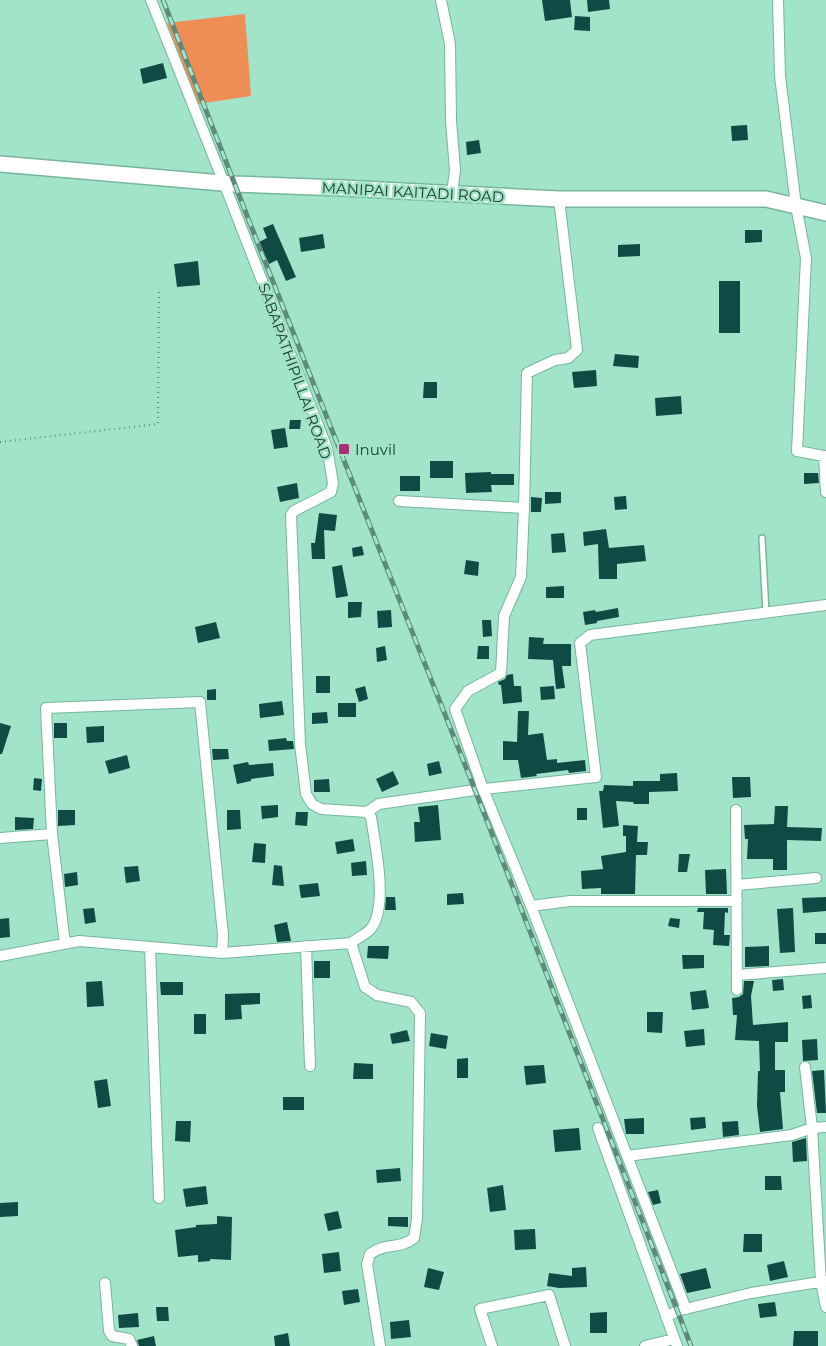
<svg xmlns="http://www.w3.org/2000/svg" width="826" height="1346" font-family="Montserrat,sans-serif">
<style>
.green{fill:#ee8d56}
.building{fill:#114945}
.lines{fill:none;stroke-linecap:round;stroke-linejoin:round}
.service-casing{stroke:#75b69d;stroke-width:8}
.minor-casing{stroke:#75b69d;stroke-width:12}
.secondary-casing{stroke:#75b69d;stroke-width:18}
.path{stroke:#5f8c7b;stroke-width:2;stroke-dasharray:1 4;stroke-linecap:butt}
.service{stroke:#fff;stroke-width:5}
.minor{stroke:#fff;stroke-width:10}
.secondary{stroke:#fff;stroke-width:15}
.rail-casing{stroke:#5d8b79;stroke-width:5}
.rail{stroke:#a2e4ca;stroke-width:3;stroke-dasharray:9;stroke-linecap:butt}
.poi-dot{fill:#ad2d79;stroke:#a2e4ca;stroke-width:2}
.labels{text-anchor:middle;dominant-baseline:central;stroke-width:5;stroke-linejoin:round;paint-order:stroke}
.street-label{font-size:15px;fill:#203b31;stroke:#a2e4ca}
.poi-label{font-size:15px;fill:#203b31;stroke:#a2e4ca;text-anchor:start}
</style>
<rect width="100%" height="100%" fill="#a2e4ca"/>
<path class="green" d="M245 14 251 96 198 104 167 23Z"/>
<path class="building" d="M542 0H570L572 17 545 21Z
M587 0H609L610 9 588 12Z
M575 16 590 17V31L574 30Z
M163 63 167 78 143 84 140 69Z
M747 125 748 140 732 141 731 126Z
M479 140 481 153 467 155 466 142Z
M273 224 296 277 286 281 277 260 269 264 259 242 267 238 263 228Z
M745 230H762V242L745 243Z
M323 234 325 248 301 252 299 238Z
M640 244V256L618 257V245Z
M198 261 200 285 177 287 174 264Z
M719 281H740V333H719Z
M615 354 639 356 638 368 613 366Z
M596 370 597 386 574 388 572 372Z
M424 382H437V398H423Z
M681 396 682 414 656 416 655 398Z
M290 420H301L300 429H289Z
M285 428 288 447 274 449 271 430Z
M430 461H453V478H430Z
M491 472V474H514V485H491L492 492 466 493 465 473Z
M804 473H818L819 483 804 484Z
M400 476H420V491H400Z
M297 483 299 498 280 502 277 487Z
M545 492H561V503L545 504Z
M626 496 627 509 615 510 614 497Z
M531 497 542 498 541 512H531Z
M319 513 337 515 335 531 324 530 325 559H312L311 543H315Z
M606 529 609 548 644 545 646 561 617 564V579H599L598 544 584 546 583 532Z
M564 533 566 552 552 553 551 534Z
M362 546 364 555 353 557 352 548Z
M466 560 479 562 478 576 464 574Z
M342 565 348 596 336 598 332 567Z
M564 586V598H546V587Z
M348 602H362L361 617 348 618Z
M618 608 619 617 597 621V623L585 625 583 612 595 610 596 612Z
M391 610 392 627 378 628 377 611Z
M482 620H491L492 636 483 637Z
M216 622 220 638 198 643 195 627Z
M529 637 544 638 543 644H571V666H562L565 688 556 689 553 660 528 659Z
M385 646 387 660 377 662 376 648Z
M478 646H489V659H477Z
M513 674 514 686H521L522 702 503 704 501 685H499L498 682 505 679 507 675Z
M316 676H330V693H316Z
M365 686 368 699 359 702 355 689Z
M554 686 555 699 541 700 540 687Z
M216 689V700H207V690Z
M282 701 284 715 260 718 259 704Z
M338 703H356V717H338Z
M518 711H529L528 735 543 733 547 760 557 759V763L585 760 586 771 569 773 568 770 536 774 537 776 521 778 518 760H503V741L517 742Z
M327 712 328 723 312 724V713Z
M0 723 11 726 2 754H0Z
M54 723H67V738H54Z
M104 726V742L87 743 86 727Z
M286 738 287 741H293L294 749 269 751 268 740Z
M212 749H228L229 759 213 760Z
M127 755 130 768 109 774 105 761Z
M439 761 442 773 429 776 427 764Z
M248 762 249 765 273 763 274 776 251 779V781L237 784 233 765Z
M393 771 399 784 382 792 376 779Z
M677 773 678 791 649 792V804H634L633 802 616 801 619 826 603 828 599 791H603L604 785 633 786V781H660V774Z
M732 777H750L751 797 733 798Z
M34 778 42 779 41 791 33 790Z
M329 779 330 792H314V780Z
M278 805V817L262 819 261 806Z
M438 805 441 840 415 842 414 822H420L418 807Z
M775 806H788L787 827 822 828 821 841 787 840V870H773V859H747L748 839H745L744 825 774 824Z
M577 808H587V820H577Z
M58 810H75V825L58 826Z
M227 810H240L241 829 227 830Z
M296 812H308L307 826 295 825Z
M15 817 34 818 33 829 15 830Z
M623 825 638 826 637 842H648L647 855H636L635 894H601V888L582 889 581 871 603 869 601 856 626 852V836H623Z
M353 839 355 851 337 854 335 842Z
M254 843 266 844 265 863 252 862Z
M679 854H690L687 872H678Z
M366 861 367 875 352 876 351 863Z
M274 865 282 866 284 886 272 885Z
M138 866 140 881 126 883 124 867Z
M726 869 727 894H706L705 870Z
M77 872 78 885 65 887 64 874Z
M318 883 320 896 301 898 299 885Z
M463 893 464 904 447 905V894Z
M386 897H395L396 910H385Z
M826 897V911L803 913 802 898Z
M94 908 96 922 85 924 83 909Z
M698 908H728V913L725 912 724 935H730L729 946 713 945 714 930 703 929 704 912H697Z
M793 908 795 952 780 953 777 909Z
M9 918 10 937 0 938V919Z
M670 918 680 919 679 928 668 926Z
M287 922 291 941 277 942 274 925Z
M815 933H826V944H815Z
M368 946H389L388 959 367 958Z
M769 946V966L745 967V947Z
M682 955H704V968L683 969Z
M314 961H330V978H314Z
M783 979 784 990 773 991 772 980Z
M102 981 104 1006 87 1007 86 982Z
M744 981H754L751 996 753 1025 788 1022V1042H775V1070H785V1092H780L783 1129 760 1132 757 1106 758 1071H760L759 1041 735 1040 737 1015H733L732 998 739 997 743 994Z
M160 982H183V995H161Z
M706 990 709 1008 692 1010 690 992Z
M260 993V1004L241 1005 242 1019 225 1020V994Z
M811 995 812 1008 803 1009 802 996Z
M647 1012H663L662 1033 647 1032Z
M194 1014H206V1034H194Z
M704 1029 705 1045 686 1047 684 1031Z
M407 1030 410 1041 392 1044 390 1034Z
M431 1033 448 1036 446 1049 429 1046Z
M817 1039 818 1060 803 1061 802 1040Z
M468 1058V1078H457V1059Z
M354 1063 373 1064V1079H353Z
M544 1065 546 1083 526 1085 524 1066Z
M824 1070 826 1113H817L812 1071Z
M107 1079 111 1106 98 1108 94 1081Z
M283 1097H304V1110H283Z
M705 1117 706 1128 691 1130 690 1118Z
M644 1118V1134H626L624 1119Z
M176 1121H191L190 1142 175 1141Z
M738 1121 739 1135 723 1137 722 1122Z
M579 1128 581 1150 555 1152 553 1130Z
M806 1138 807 1161 793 1162 792 1142Z
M400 1168 401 1181 377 1183 376 1170Z
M765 1176H781L782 1190H765Z
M503 1185 506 1210 490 1212 487 1188Z
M206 1186 208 1204 186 1207 183 1189Z
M658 1190 661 1203 653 1205 648 1192Z
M18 1202V1216L0 1217V1203Z
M338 1211 342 1228 328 1231 324 1214Z
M217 1216 232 1217 231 1260 210 1259V1261L198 1262V1255L178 1257 175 1230 196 1227V1225L217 1224Z
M388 1217H408V1227L388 1226Z
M535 1229 536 1249 515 1250 514 1230Z
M744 1234H762V1252H743Z
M339 1252 341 1271 324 1273 322 1254Z
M784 1261 788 1277 770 1281 767 1265Z
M586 1267 587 1287 559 1288 547 1286 549 1273 572 1276V1268Z
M428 1268 444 1272 439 1290 424 1287Z
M706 1268 711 1288 687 1293 680 1274Z
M358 1289 360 1302 344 1305 342 1291Z
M775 1302 777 1316 760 1318 758 1304Z
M156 1307H168L169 1321H157Z
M607 1312V1333H590V1313Z
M138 1313 139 1327 119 1328 118 1315Z
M409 1320 411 1337 391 1339 390 1322Z
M794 1331H818V1346H793Z
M288 1333 290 1346H275L274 1336Z
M154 1336 156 1346H139L137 1340Z"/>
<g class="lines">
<defs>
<path id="service" d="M762 538 766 613"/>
<path id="minor" d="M151 0 224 183 327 448 333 483 331 492 294 511 291 515 300 744 306 794 312 804 321 809 367 812 371 817C375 844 388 904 372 927 369 933 357 938 351 943
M441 0 450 44 451 121 455 170 452 194
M778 0 780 76 796 206 806 258 797 451 824 456 826 492
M559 199 577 350 568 358 555 360 527 373 524 508 521 577 504 616 501 673 468 691 455 709 483 789 531 906 686 1309
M399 501 524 508
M736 810 737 990
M367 812 379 804 475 790 596 777 580 643 590 635 826 605
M52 834 46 708 200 702 223 935 222 953
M0 838 52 834 65 944
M737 885 816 878
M531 906 570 901H737
M306 946 310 1066
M150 947 159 1198
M0 956 79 941 222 953 351 943 365 987 377 995 411 1002 420 1013 417 1219 414 1238C399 1250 386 1242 370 1254L367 1264 380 1346
M737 975 826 968
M805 1067 812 1128 821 1282 826 1307
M598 1128 677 1346
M627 1156 792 1135 812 1128 826 1127
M105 1283 109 1331 112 1336 129 1339 132 1346
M666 1317 677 1311 751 1293 826 1281
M492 1346 480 1309 549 1295 565 1346
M645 1346 674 1339"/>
<path id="secondary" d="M0 164 234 184 342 188 559 199H766L826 213"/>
</defs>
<use href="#service" class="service-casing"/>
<use href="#minor" class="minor-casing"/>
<use href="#secondary" class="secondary-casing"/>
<path class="path" d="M0 442 158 424 159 290"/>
<use href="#service" class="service"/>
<use href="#minor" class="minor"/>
<use href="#secondary" class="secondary"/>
<defs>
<path id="rail" d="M163 0 262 254 475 790 691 1346"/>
</defs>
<use href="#rail" class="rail-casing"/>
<use href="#rail" class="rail"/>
</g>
<rect class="poi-dot" x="338" y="443" width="12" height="12" rx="2.5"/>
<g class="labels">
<g class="street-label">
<text transform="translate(413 192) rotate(3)">MANIPAI KAITADI ROAD</text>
<text transform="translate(295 371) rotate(70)">SABAPATHIPILLAI ROAD</text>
</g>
<g class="poi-label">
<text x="355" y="449">Inuvil</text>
</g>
</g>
</svg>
